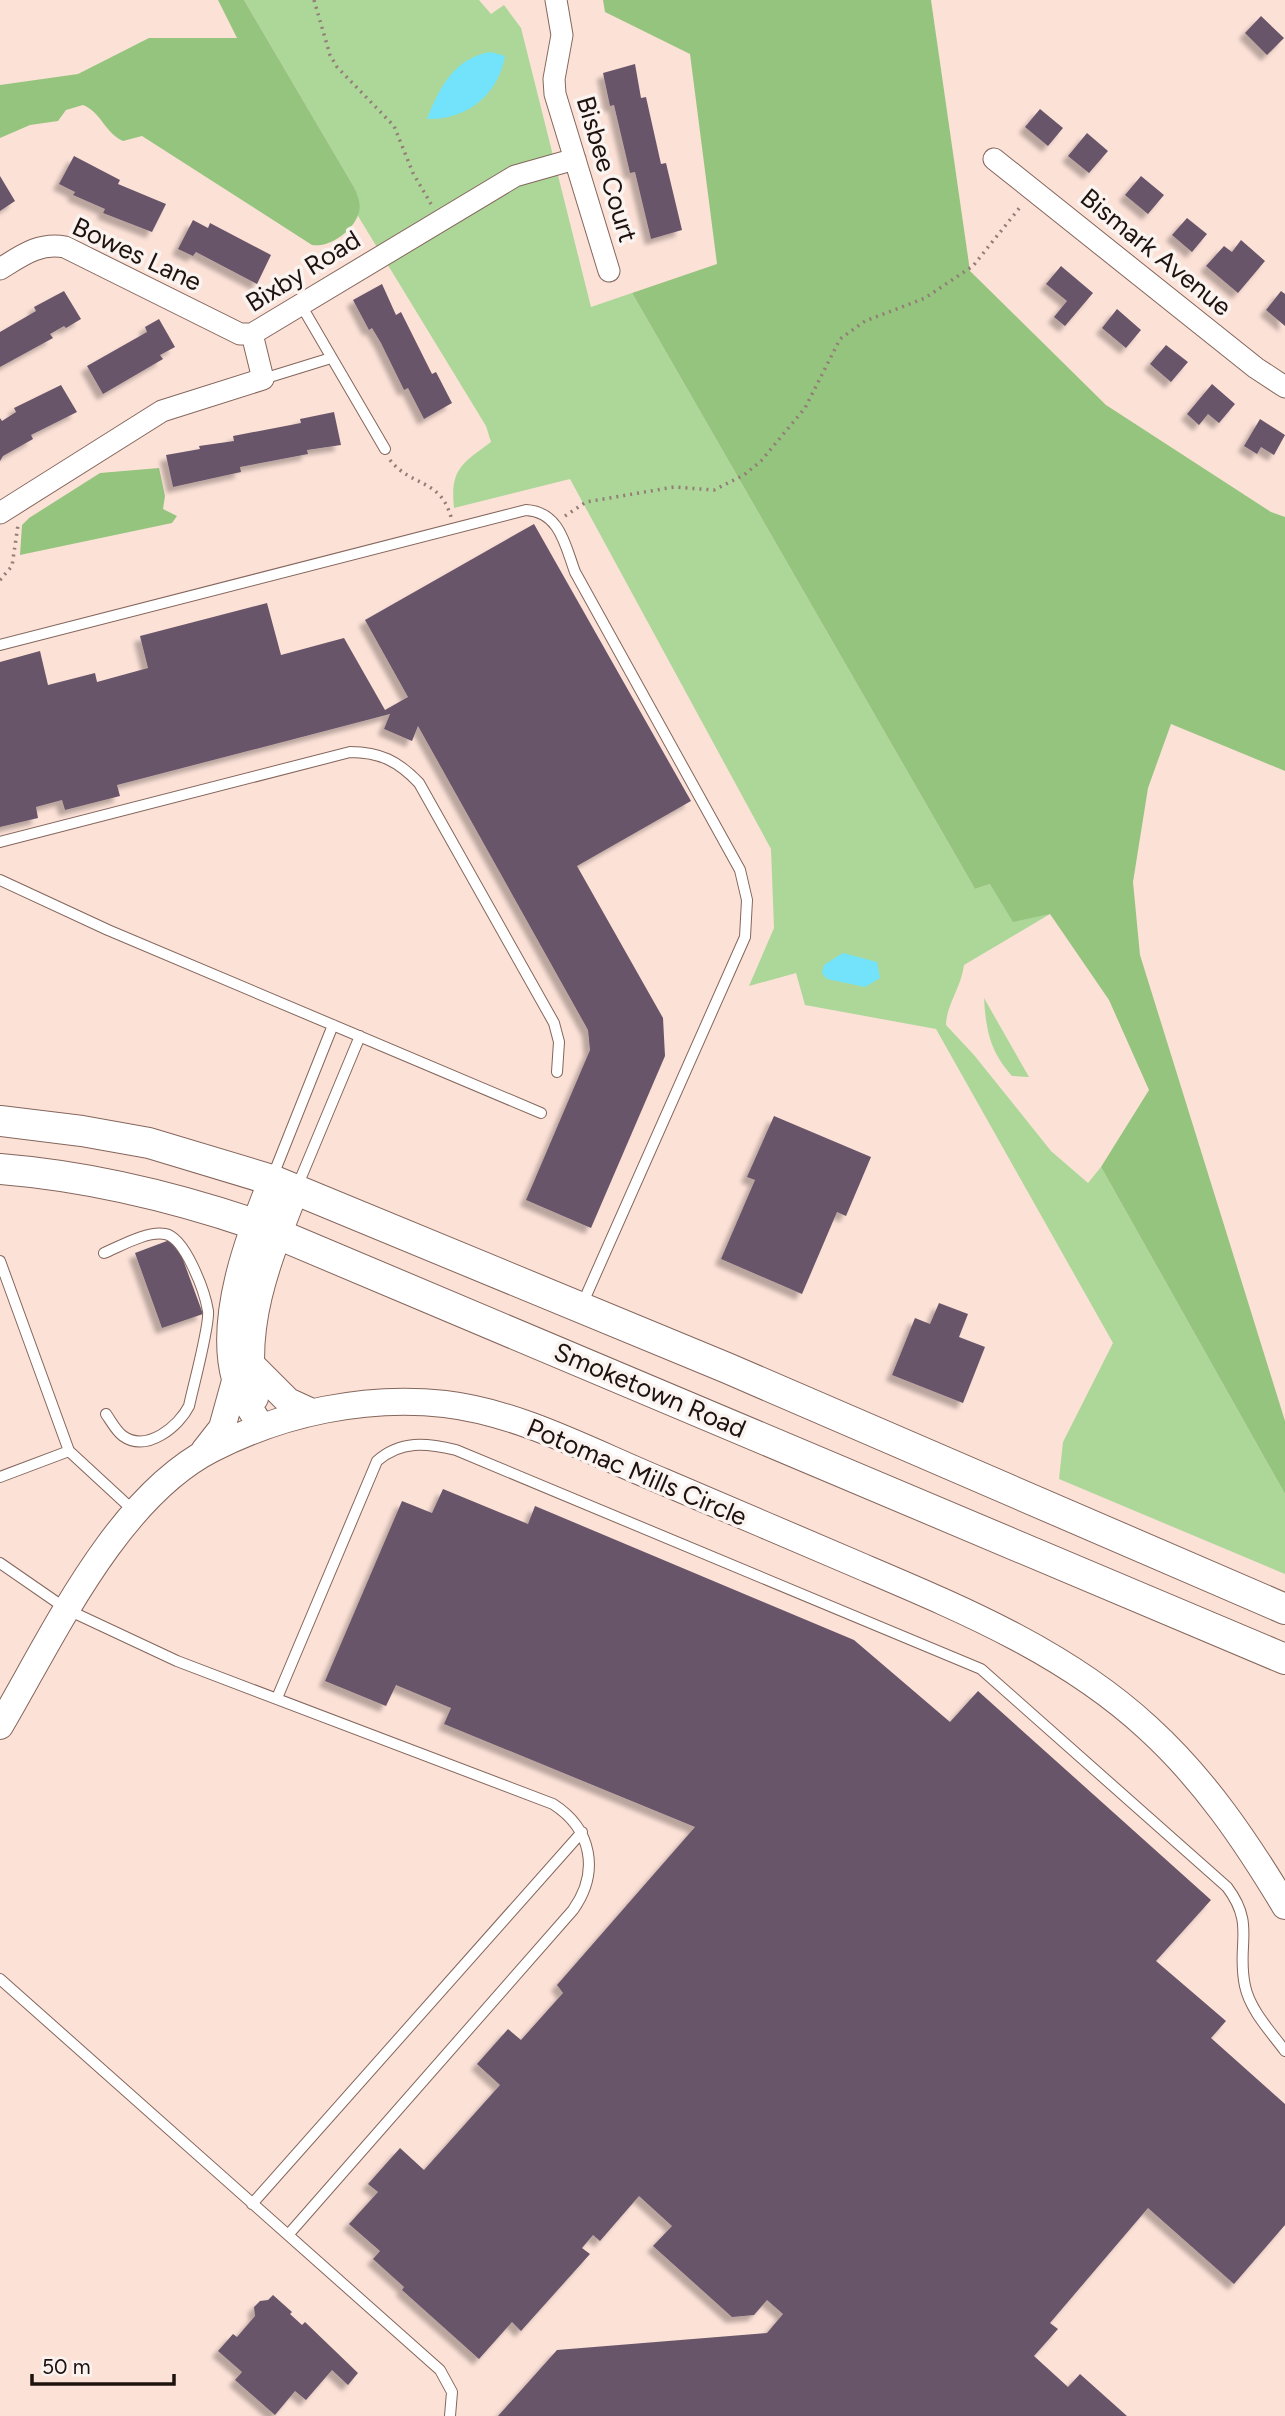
<svg xmlns="http://www.w3.org/2000/svg" width="1285" height="2416" font-family="Figtree,sans-serif">
<style>
.green{fill:#acd799}
.forest{fill:#95c47f}
.water{fill:#73e3fc}
.building{fill:#69556a;filter:url(#shadow)}
.lines{fill:none;stroke-linecap:round;stroke-linejoin:round}
.service-casing{stroke:#84665c;stroke-width:12}
.minor-casing{stroke:#84665c;stroke-width:23}
.tertiary-casing{stroke:#84665c;stroke-width:28}
.secondary-casing{stroke:#84665c;stroke-width:32}
.path{stroke:#927e77;stroke-width:3.5;stroke-dasharray:2 5;stroke-linecap:butt}
.service{stroke:#fff;stroke-width:10}
.minor{stroke:#fff;stroke-width:21}
.tertiary{stroke:#fff;stroke-width:26}
.secondary{stroke:#fff;stroke-width:30}
.labels{text-anchor:middle;dominant-baseline:central;stroke-width:7;stroke-linejoin:round;paint-order:stroke}
.street-label{font-size:26px;fill:#1e120e;stroke:#faf3f0}
</style>
<defs>
<filter id="shadow"><feDropShadow dx="-6" dy="6" stdDeviation="2" flood-color="#0004"/></filter>
</defs>
<rect width="100%" height="100%" fill="#fce1d7"/>
<path class="green" d="M244 0H479L491 14 504 5 521 28 591 307 632 293 975 889 990 884 1050 914 964 965C961 988 946 1006 946 1025L974 1055 1051 1151 1088 1183 1101 1167 1285 1494V1574L1059 1479 1063 1442 1113 1343 936 1029 805 1005 796 973 749 986 774 928 771 849 570 479 454 508C450 470 461 464 491 442L486 426 358 216V197L354 187Z
M984 998 1029 1077 1012 1076C990 1051 986 1031 984 998Z"/>
<path class="forest" d="M218 0H244L354 187C358 195 362 206 358 215 352 232 329 248 312 245L142 136 123 141C104 132 102 113 83 105L66 110 58 121 30 125 0 138V85L78 74 149 38H237Z
M603 0H931L970 271 1106 405 1271 512 1285 517V771L1171 724 1148 788 1133 882 1140 955 1285 1421V1494L1101 1167 1149 1090 1109 1000 1050 914 1013 922 990 884 975 889 632 293 717 264 690 54 605 12Z
M159 468 165 496 163 509 177 516 172 523 20 555 22 525 29 518 100 473Z"/>
<path class="water" d="M491 52 505 56C498 95 467 120 427 119 439 88 455 57 491 52Z
M843 953 877 962 880 978 865 987 827 979 822 973 824 965Z"/>
<path class="building" d="M1261 16 1284 38 1267 55 1245 33Z
M635 64 641 98 646 97 661 164 666 163 682 230 651 239 635 172 630 173 614 105 610 106 603 73Z
M1040 109 1063 128 1048 146 1025 127Z
M1087 133 1108 151 1089 173 1068 156Z
M74 156 120 180 118 184 166 204 152 232 103 213 105 209 73 195 75 192 59 184Z
M0 176 15 201 0 211Z
M1141 176 1164 195 1148 214 1125 195Z
M1187 218 1207 234 1192 252 1172 235Z
M193 220 208 228 210 223 271 255 257 284 196 252 193 256 178 249Z
M1241 240 1265 261 1238 293 1206 266 1224 246 1232 252Z
M1061 266 1093 293 1065 326 1054 317 1067 301 1046 284Z
M382 284 396 315 401 312 432 374 436 372 452 403 424 419 408 388 404 390 381 343 372 328 369 330 353 300Z
M64 291 81 319 66 328 64 326 50 334 53 338 0 367V332L36 311 34 307Z
M1281 291 1285 294V326L1266 310Z
M1117 309 1141 330 1126 348 1102 328Z
M159 319 175 347 160 355 163 359 103 394 87 366 147 332 145 327Z
M1166 345 1188 362 1171 382 1150 364Z
M1212 384 1235 404 1219 423 1208 414 1199 425 1187 414Z
M61 385 77 412 31 435 33 439 3 456 0 461V418L2 421 16 412 14 408Z
M334 412 341 445 307 450 308 454 240 467 241 472 173 487 166 455 200 449 199 446 234 441 233 436 301 423 300 419Z
M1260 419 1285 435 1274 455 1261 447 1257 454 1244 446Z
M534 524 691 801 577 866 663 1018 665 1056 591 1228 526 1200 590 1050 588 1030 418 726 412 741 384 729 390 714 117 785 120 796 65 810 62 800 36 807 38 818 0 827V662L40 651 48 685 95 673 97 682 148 668 140 636 267 603 281 655 344 638 385 710 408 697 365 620Z
M774 1116 871 1157 846 1216 837 1212 802 1294 721 1259 755 1180 747 1177Z
M175 1238 203 1314 162 1328 135 1253Z
M939 1303 968 1314 959 1337 985 1347 963 1403 892 1375 915 1318 930 1324Z
M443 1489 528 1524 535 1506 854 1640 950 1722 978 1691 1211 1900 1156 1961 1226 2021 1211 2038 1285 2104V2225L1234 2284 1148 2208 1050 2323 1058 2329 1034 2356 1068 2387 1080 2374 1127 2416H498L557 2350 767 2333 783 2314 767 2300 754 2315 732 2317 653 2246 672 2226 639 2196 600 2241 593 2235 582 2248 590 2254 521 2331 512 2322 479 2359 402 2290 404 2287 373 2259 380 2251 349 2224 378 2192 368 2184 400 2148 424 2170 500 2085 477 2064 508 2029 521 2040 563 1993 557 1985 695 1827 444 1724 451 1708 396 1685 386 1706 325 1681 402 1501 432 1513Z
M273 2295 292 2312 290 2314 302 2325 305 2322 358 2373 348 2385 332 2370 306 2400 295 2391 275 2415 235 2380 242 2372 218 2351 233 2334 237 2337 255 2316 254 2307 260 2301 268 2300Z"/>
<g class="lines">
<defs>
<path id="service" d="M301 305 385 449
M263 379 331 358
M0 645 526 510C560 512 565 545 575 572L740 870 747 900 745 937 581 1307
M0 842 350 752C380 752 398 761 419 783L554 1023 559 1042 557 1072
M0 880 108 930 541 1113
M272 1178 333 1025
M297 1187 360 1036
M104 1253C121 1246 146 1231 165 1234 185 1237 205 1292 208 1311 210 1325 193 1387 189 1406 179 1426 147 1453 123 1436 116 1431 111 1421 106 1414
M0 1261 69 1451 134 1511
M0 1477 69 1451
M0 1563 68 1610 177 1661 553 1804C592 1829 600 1872 573 1910L288 2235
M277 1698 377 1461C401 1440 426 1443 456 1450L981 1669 1227 1887C1256 1925 1236 1945 1245 1986 1250 2010 1271 2032 1285 2051
M0 1979 440 2370 452 2392 450 2416
M252 2204 582 1832"/>
<path id="minor" d="M556 0 562 35 554 79 555 94 609 271
M994 159 1256 368 1285 387
M0 269C21 256 39 242 65 247L240 334H252L515 176 575 159
M0 513 162 411 263 379 252 334"/>
<path id="tertiary" d="M252 1365 288 1401 312 1412
M255 1398C240 1325 270 1255 296 1189
M261 1427C253 1412 240 1395 235 1379 218 1318 249 1236 272 1180
M204 1451 222 1428 235 1381
M0 1726C53 1636 116 1498 212 1449 282 1413 366 1395 445 1404 521 1413 593 1453 664 1482 730 1510 797 1539 863 1567 964 1610 1067 1653 1148 1728 1204 1779 1246 1841 1285 1906"/>
<path id="secondary" d="M0 1121 82 1131 149 1143 272 1180 727 1368 1285 1609
M0 1169C88 1176 171 1196 254 1224L1285 1659"/>
</defs>
<use href="#service" class="service-casing"/>
<use href="#minor" class="minor-casing"/>
<use href="#tertiary" class="tertiary-casing"/>
<use href="#secondary" class="secondary-casing"/>
<path class="path" d="M314 0 330 55 337 67 394 126 413 173 431 204
M390 460C411 487 440 478 451 517
M565 516 586 502 674 487 714 490 744 475 761 461 805 408 840 339 865 321 925 298 973 266 1021 206
M0 580 12 566 18 525"/>
<use href="#service" class="service"/>
<use href="#minor" class="minor"/>
<use href="#tertiary" class="tertiary"/>
<use href="#secondary" class="secondary"/>
</g>
<g class="labels">
<g class="street-label">
<text transform="translate(607 169) rotate(73)">Bisbee Court</text>
<text transform="translate(1156 252) rotate(39)">Bismark Avenue</text>
<text transform="translate(137 254) rotate(25)">Bowes Lane</text>
<text transform="translate(303 271) rotate(-32)">Bixby Road</text>
<text transform="translate(650 1390) rotate(23)">Smoketown Road</text>
<text transform="translate(637 1472) rotate(23)">Potomac Mills Circle</text>
</g>
</g>
<path d="M32 2374v10h142v-10" fill="none" stroke="#1e120e" stroke-width="3.5"/>
<text x="42" y="2374" font-size="21" fill="#1e120e" stroke="#faf3f0" stroke-width="5" paint-order="stroke">50 m</text>
</svg>
